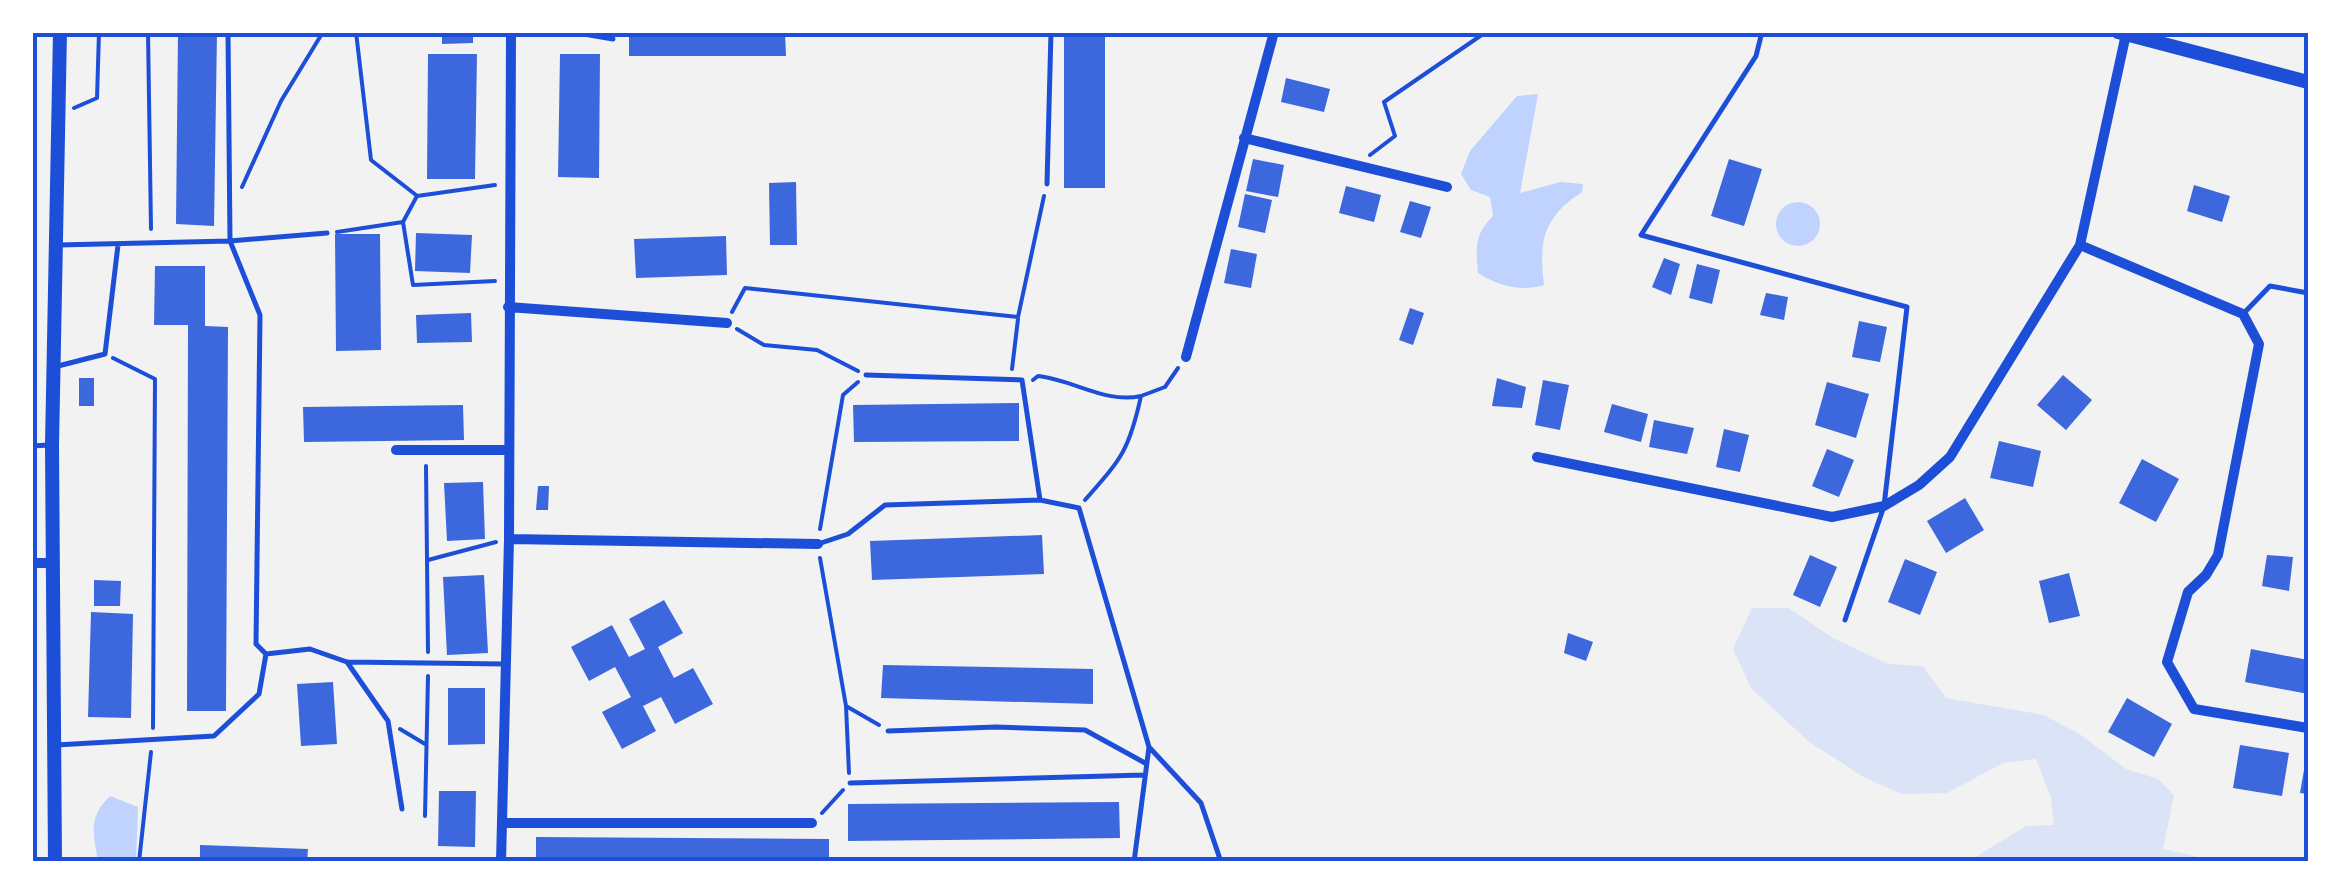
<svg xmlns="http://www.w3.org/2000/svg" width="2341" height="894" font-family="'Source Sans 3',sans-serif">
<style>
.green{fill:#dbe4f7}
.water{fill:#bfd3fe}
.building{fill:#3d67dc}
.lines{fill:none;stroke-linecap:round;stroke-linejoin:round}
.path{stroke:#1d4ed8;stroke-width:4}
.service{stroke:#1d4ed8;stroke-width:5}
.minor{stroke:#1d4ed8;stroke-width:10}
.secondary{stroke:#1d4ed8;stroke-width:14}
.neatline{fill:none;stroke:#1d4ed8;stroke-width:4}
</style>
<rect width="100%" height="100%" fill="#f2f2f2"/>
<path class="green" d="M1752 608H1789L1833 638 1888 664 1923 666 1946 698 2044 715 2081 735 2126 769 2158 779 2174 795 2163 849 2216 861H1978L1974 858 2026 826 2054 825 2051 798 2036 759 2003 763 1947 793 1901 794 1862 776 1808 741 1751 688 1733 649Z"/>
<path class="water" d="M1538 94 1520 193 1560 182 1583 184 1582 192C1542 218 1539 242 1544 285 1522 292 1498 286 1478 273 1476 247 1474 235 1493 216L1490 197 1471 190 1461 174 1470 151 1517 96Z
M1776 224a22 22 0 1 1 44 0a22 22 0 1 1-44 0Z
M110 796 138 807 136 861H98C93 834 88 817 110 796Z"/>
<path class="building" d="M178 32H217L214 226 176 224Z
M442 32H473V43L442 44Z
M629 32H785L786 56H629Z
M1064 32H1105V188H1064Z
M428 54H477L475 179H427Z
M560 54H600L599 178 558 177Z
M1286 78 1330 89 1324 112 1281 102Z
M1253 159 1284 165 1278 197 1246 191Z
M1729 159 1762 169 1744 226 1711 216Z
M796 182 797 245H770L769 183Z
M2194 185 2230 196 2222 222 2187 211Z
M1346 186 1381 195 1374 222 1339 213Z
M1245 194 1272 200 1265 233 1238 227Z
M1410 201 1431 207 1421 238 1400 232Z
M416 233 472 235 470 273 415 271Z
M335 234H380L381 350 336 351Z
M726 236 727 275 636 278 634 239Z
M1231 249 1257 254 1251 288 1224 283Z
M1664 258 1680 264 1671 295 1652 287Z
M1697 264 1720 270 1712 304 1689 298Z
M155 266H205V326L228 327 226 711H187L188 325H154Z
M1766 293 1788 297 1784 320 1760 315Z
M1410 308 1424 313 1413 345 1399 340Z
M471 313 472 342 417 343 416 315Z
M1859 321 1887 327 1880 362 1852 357Z
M2063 375 2092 400 2066 430 2037 405Z
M79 378H94V406H79Z
M1497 378 1526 387 1522 408 1492 406Z
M1543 380 1569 385 1560 430 1535 425Z
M1827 382 1869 394 1856 438 1815 425Z
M1019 403V441L854 442 853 405Z
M1612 404 1648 414 1641 442 1604 432Z
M463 405 464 440 304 442 303 407Z
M1654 420 1694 428 1687 454 1649 447Z
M1724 429 1749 435 1740 472 1716 467Z
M1999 441 2041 451 2033 487 1990 478Z
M1827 449 1854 460 1839 497 1812 486Z
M2142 459 2179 479 2156 522 2119 503Z
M483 482 485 539 447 541 444 483Z
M538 486H549L548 510H536Z
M1965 498 1984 530 1946 553 1927 521Z
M1042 535 1044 574 872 580 870 541Z
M1810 555 1837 567 1820 607 1793 595Z
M2267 555 2293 557 2289 591 2262 586Z
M1905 559 1937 572 1920 615 1888 602Z
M2069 573 2080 616 2049 623 2039 581Z
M484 575 488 653 447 655 443 577Z
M94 580 121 581 120 606H94Z
M664 600 683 633 658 647 674 678 693 668 713 704 675 724 661 697 643 706 656 731 622 749 602 712 631 697 615 667 589 681 571 647 612 625 629 657 645 649 629 619Z
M91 612 133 614 131 718 88 717Z
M1568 633 1593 642 1586 661 1564 653Z
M2251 649 2308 660V694L2245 682Z
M883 665 1093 669V704L881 698Z
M333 682 337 744 301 746 297 684Z
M448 688H485V744L448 745Z
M2127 698 2172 724 2154 757 2108 732Z
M2240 745 2289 753 2282 796 2233 788Z
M2305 764 2308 765V794L2300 793Z
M439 791H476L475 847 438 846Z
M1119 802 1120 838 848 841V804Z
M536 837 829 839V862H536Z
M200 845 308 849 307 862H200Z"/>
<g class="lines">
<path class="path" d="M148 32 151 229
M356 32 371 160 416 195
M74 108 97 98 99 32
M1370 155 1395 136 1384 102 1486 32
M242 187 281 101 323 32
M403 222 413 285 495 281
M337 232 403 222 417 196 495 185
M732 312 745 288 1018 317 1044 196
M737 329 764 345 817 350 858 371
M113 358 155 379 153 728
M1012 369 1018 319
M1033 380 1038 376C1074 380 1106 404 1141 396
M426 466 428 652
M1085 500C1121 459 1129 451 1141 396L1165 387 1178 368
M820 529 843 395 858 382
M820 558 846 706
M428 560 496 542
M400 729 425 744
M849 773 846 706 879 725
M822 813 843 790
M425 816 428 676
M139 862 151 752"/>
<path class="service" d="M228 32 230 241 327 233
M572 32 613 39
M1762 32 1756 56 1641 235 1907 307 1884 506 1845 620
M1047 184 1051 32
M58 245 230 241 260 315 256 644 266 654
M2243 314 2270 286 2308 293
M58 366 105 354 118 245
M866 375 1022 380 1040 500
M32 446 49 445
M818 544 848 534 885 505 1040 500 1079 508 1149 747 1201 803 1221 862
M347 662 388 721 402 809
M888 731 996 727 1085 730 1145 763
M56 745 214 736 259 694 266 654 310 649 347 662 505 664
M850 783 1144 775
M1134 862 1149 747"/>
<path class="minor" d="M1244 138 1447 187
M2080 245 2243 314 2259 344 2218 555 2206 575 2188 592 2167 662 2194 709 2308 728
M508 307 727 323
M1186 357 1274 32
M396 450H507
M1537 457 1832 517 1884 506 1919 485 1950 457 2080 245 2126 34
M509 539 818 544
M32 563H52
M502 823H812
M501 862 509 539 511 32"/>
<path class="secondary" d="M2118 32 2308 82
M55 862 52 445 60 32"/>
</g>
<rect width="2341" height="894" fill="none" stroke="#ffffff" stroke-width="70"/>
<rect x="35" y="35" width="2271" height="824" class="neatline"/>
</svg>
